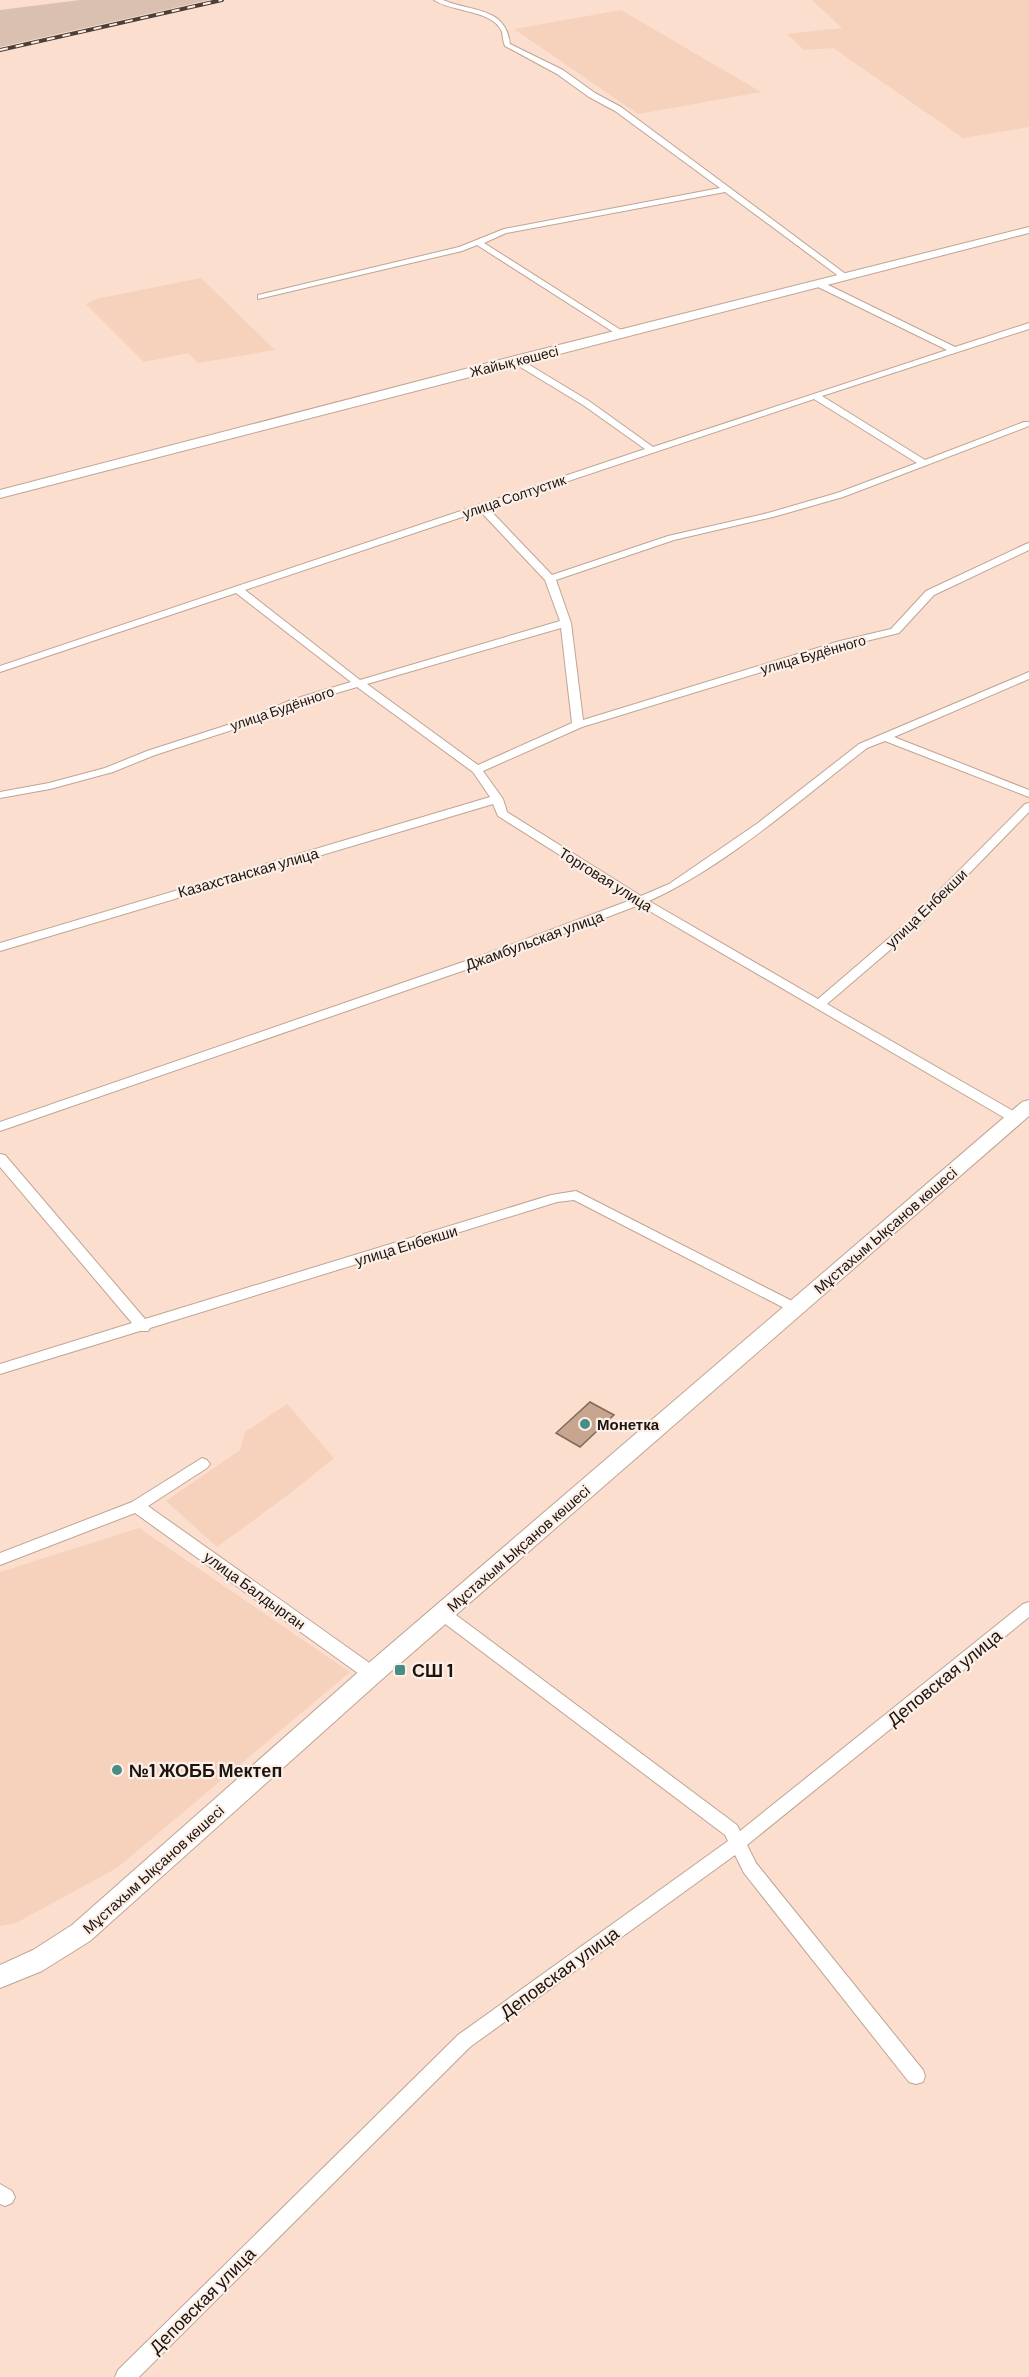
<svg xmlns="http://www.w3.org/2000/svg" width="1029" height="2377" font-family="Barlow,sans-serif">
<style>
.built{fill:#f6d2bc}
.green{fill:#dac0b0}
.building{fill:#c8a58f;stroke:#83695a;stroke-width:1.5}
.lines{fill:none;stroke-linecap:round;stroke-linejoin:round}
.street-casing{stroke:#bfa494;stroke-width:2}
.secondary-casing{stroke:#bfa494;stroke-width:2}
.street{fill:#fff;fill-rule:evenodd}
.secondary{fill:#fff;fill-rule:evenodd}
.rail-casing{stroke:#4d3f37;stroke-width:4}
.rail{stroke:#fbefe8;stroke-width:2;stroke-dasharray:8;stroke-linecap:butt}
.poi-dot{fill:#478d85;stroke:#fbefe8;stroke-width:2}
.labels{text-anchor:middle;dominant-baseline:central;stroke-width:4.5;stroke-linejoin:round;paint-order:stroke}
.far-street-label{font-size:14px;fill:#1e140e;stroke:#fbefe8}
.street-label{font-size:15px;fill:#1e140e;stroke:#fbefe8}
.poi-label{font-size:15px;font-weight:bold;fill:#1e140e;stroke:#fbefe8;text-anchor:start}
.near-poi-label{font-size:18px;font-weight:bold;fill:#1e140e;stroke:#fbefe8;text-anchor:start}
.near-street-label{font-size:18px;fill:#1e140e;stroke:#fbefe8}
</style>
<rect width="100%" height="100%" fill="#fbdecd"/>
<path class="built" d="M812 0H1029V127L963 138 833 48 804 50 787 34 842 28Z
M621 10 761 92 638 114 514 29Z
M201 278 275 350 198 363 188 353 144 362 86 304 96 299Z
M287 1404 334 1458 288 1495 217 1547 166 1501 240 1450 245 1432Z
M139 1528 350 1672 117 1868 16 1923 0 1926V1572Z"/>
<path class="green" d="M80 0H209L0 47V10Z"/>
<path class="building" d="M590 1402 614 1415 580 1447 556 1433Z"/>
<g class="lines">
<defs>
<path id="street" d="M434 0H443C470 12 506 6 510 44L563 70 595 93 621 107 851 278 844 280 725 192 506 233 484 243 624 332 625 334 621 337 477 245 462 251 258 299V295L459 247 504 229 720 188 615 111 589 97 557 74 505 46C503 42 503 37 502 32 494 10 451 12 434 0Z
M816 282H822L955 347 1029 323V329L822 396 925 460 1024 422H1029V426L843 497 773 517 674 540 556 580 571 623 583 720 840 641 891 629 926 591 1026 544 1029 543V550L934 595 899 633 846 646 582 727 483 771 503 799 507 812 641 896 669 884 758 823 859 744 1029 672V679L894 737 1029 790V797L885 741 867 748C800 800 726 866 649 901L818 999 910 920 1025 804 1029 803V812L918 926 827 1004 1020 1115 1022 1118 1020 1121H1010L639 905 494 960 0 1131V1122L486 954 631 900 498 816 493 804 0 951V943L490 797 473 772 357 687 299 704 257 722 155 755 113 772 50 789 0 798V792L49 783 105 768 147 751 249 718 291 700 351 682 236 593 0 672V666L645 449 583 405 512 362V358H518L589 401 653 447 947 350 816 286ZM814 399 917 463 837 493 768 513 668 536 552 575 488 508ZM480 511 545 580 560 621 360 680 245 590ZM561 628 572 723 478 765 367 684Z
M0 1154 5 1155 145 1319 551 1195 576 1191 800 1305 802 1308 795 1313 790 1311 574 1200 557 1202 150 1328 148 1331H140L0 1374V1364L132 1323 0 1167Z
M202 1458 207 1460 210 1464 207 1468 148 1506 378 1669 380 1674 378 1679 372 1680 366 1679 135 1513 0 1565V1553L132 1502Z
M1029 1602V1617L747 1845 756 1863 923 2070 925 2076 923 2082 916 2084 909 2082 744 1873 735 1855 470 2047 139 2377H115L118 2370 458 2035 728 1841 725 1835 436 1617 434 1613 436 1609 442 1607 448 1609 737 1825 740 1831 1023 1604Z
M0 2184 12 2191 15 2197 12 2203 5 2206 0 2204Z"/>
<path id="secondary" d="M1029 227V233L0 498V490L511 357Z
M1029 1100V1116L380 1681 90 1941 42 1971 0 1988V1965L33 1950 72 1925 364 1667 1022 1102Z"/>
</defs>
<use href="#street" class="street-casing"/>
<use href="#secondary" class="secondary-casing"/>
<use href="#street" class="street"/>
<use href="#secondary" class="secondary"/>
<defs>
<path id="rail" d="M0 50 222 0"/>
</defs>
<use href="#rail" class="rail-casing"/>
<use href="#rail" class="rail"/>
</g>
<g class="poi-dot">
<circle cx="585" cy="1424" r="6"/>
<rect x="394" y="1664" width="12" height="12" rx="3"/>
<circle cx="117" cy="1770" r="6"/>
</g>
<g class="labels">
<g class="far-street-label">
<text transform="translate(514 361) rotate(-14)">Жайық көшесі</text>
<text transform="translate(514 496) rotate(-19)">улица Солтустик</text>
<text transform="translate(813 654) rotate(-16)">улица Будённого</text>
<text transform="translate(282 708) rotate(-19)">улица Будённого</text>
</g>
<g class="street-label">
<text transform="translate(248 872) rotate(-16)">Казахстанская улица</text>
<text transform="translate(606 879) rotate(32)">Торговая улица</text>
<text transform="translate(926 908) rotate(-44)">улица Енбекши</text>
<text transform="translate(534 940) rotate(-20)">Джамбульская улица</text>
<text transform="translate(885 1230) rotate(-41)">Мұстахым Ықсанов көшесі</text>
<text transform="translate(406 1245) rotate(-17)">улица Енбекши</text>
<text transform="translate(518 1548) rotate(-41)">Мұстахым Ықсанов көшесі</text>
<text transform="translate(255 1590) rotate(36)">улица Балдырган</text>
<text transform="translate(153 1869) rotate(-42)">Мұстахым Ықсанов көшесі</text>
</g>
<g class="poi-label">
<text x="597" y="1424">Монетка</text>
</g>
<g class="near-poi-label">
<text x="412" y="1670">СШ 1</text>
<text x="129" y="1770">№1 ЖОББ Мектеп</text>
</g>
<g class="near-street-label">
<text transform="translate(944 1677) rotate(-39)">Деповская улица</text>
<text transform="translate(559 1972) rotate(-36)">Деповская улица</text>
<text transform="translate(202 2300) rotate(-45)">Деповская улица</text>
</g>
</g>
</svg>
